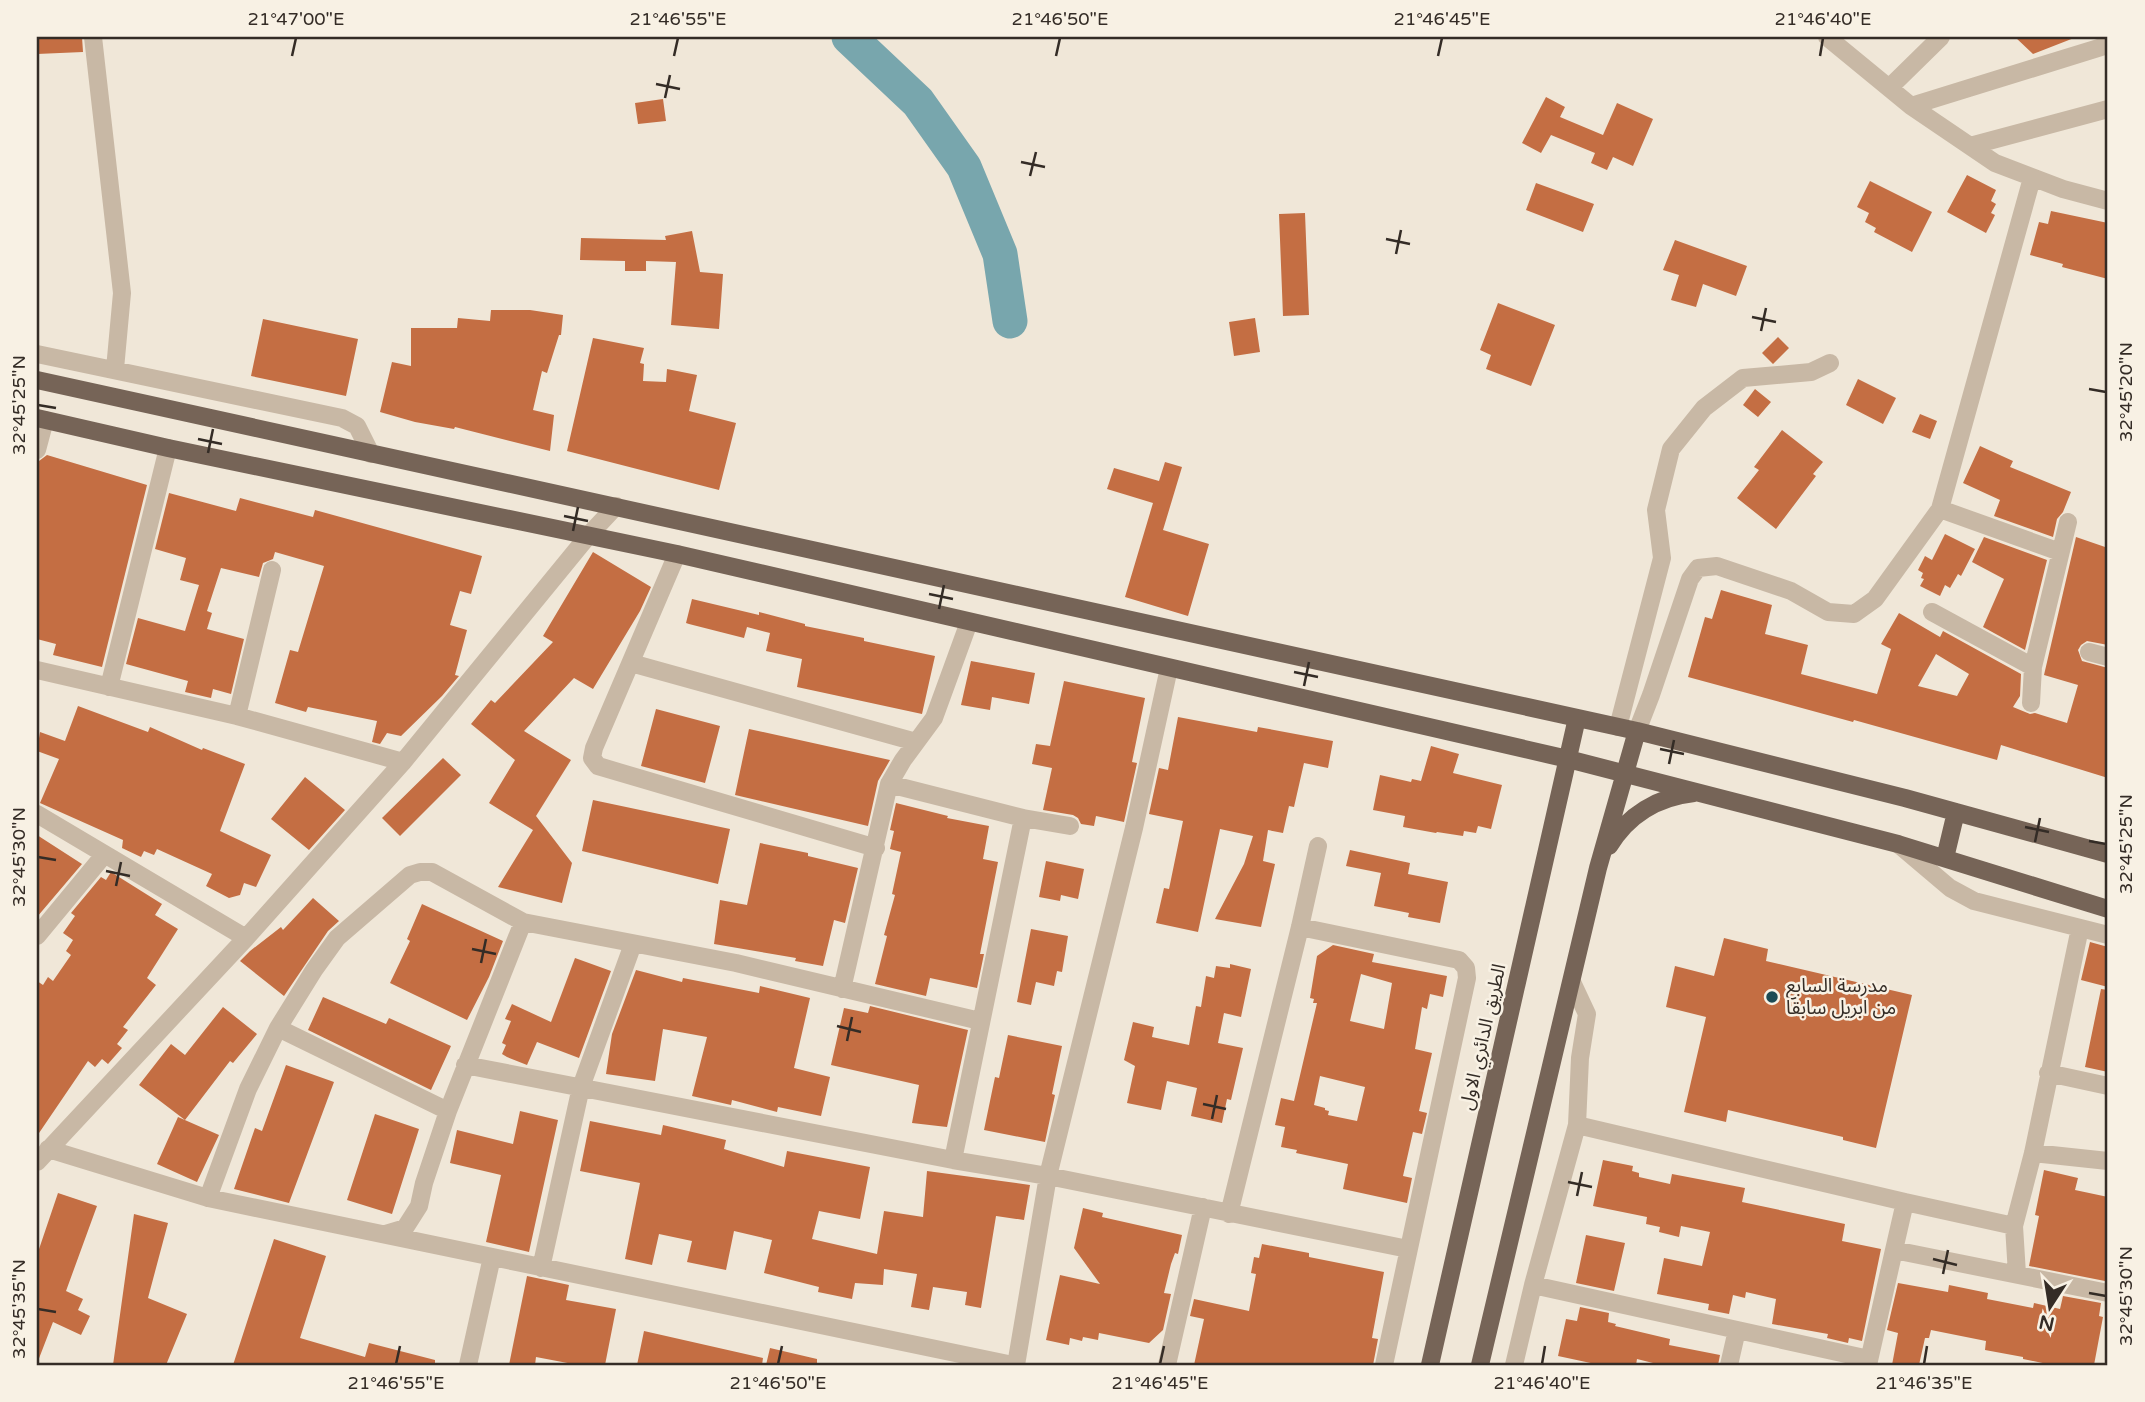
<svg xmlns="http://www.w3.org/2000/svg" width="2145" height="1402" font-family="'Varela Round','Noto Sans Arabic',sans-serif">
<style>
.lines{fill:none;stroke-linecap:round;stroke-linejoin:round}
.river{stroke:#78a6ad;stroke-width:35}
.building{fill:#c46e43;fill-rule:evenodd}
.minor{stroke:#c8b8a5;stroke-width:18}
.major{stroke:#766457;stroke-width:18}
.ticks{fill:none;stroke:#342c26;stroke-width:2.5}
.poi-dot{fill:#1d4b54;stroke:#f8f1e4;stroke-width:2.5}
.labels{text-anchor:middle;dominant-baseline:central;stroke-width:5;stroke-linejoin:round;paint-order:stroke}
.poi-label{font-size:19px;fill:#342c26;stroke:#f8f1e4;text-anchor:start}
.street-label{font-size:19px;fill:#342c26;stroke:#f8f1e4}
.neatline{fill:none;stroke:#342c26;stroke-width:2.5}
.ticks-label{font-size:18px;text-anchor:middle;fill:#342c26}
</style>
<rect width="100%" height="100%" fill="#f0e7d8"/>
<g class="lines">
<path class="river" d="M849 37 918 102 964 167 1000 254 1010 321"/>
</g>
<path class="building" d="M37 37H82L83 52 37 54Z
M2015 37H2074V38L2033 54Z
M1546 97 1565 107 1560 117 1603 135 1617 103 1653 119 1633 166 1613 157 1607 170 1591 163 1595 153 1551 135 1541 153 1522 143Z
M663 99 666 121 638 124 635 103Z
M1967 175 1996 190 1991 201 1996 204 1991 213 1995 215 1986 233 1947 212Z
M1870 181 1932 212 1912 252 1874 232 1876 228 1865 222 1869 213 1857 207Z
M1536 183 1594 204 1583 232 1526 210Z
M2051 211 2108 223V279L2062 267 2063 264 2030 255 2039 222 2048 224Z
M1305 213 1309 315 1283 316 1279 214Z
M692 231 700 272 723 274 719 329 671 325 676 262 646 261V271H625V261L580 260 581 238 666 240 665 236Z
M1675 240 1747 266 1736 296 1703 284 1696 307 1671 300 1679 275 1663 270Z
M1498 303 1555 325 1531 386 1486 369 1491 355 1480 350Z
M491 310H530L563 315 561 335H559L547 373 542 371 533 410 554 415 550 451 455 427 454 429 415 422 380 412 392 362 411 366V328H457L458 318 490 321Z
M1255 318 1260 352 1234 356 1229 322Z
M263 319 358 339 346 396 251 376Z
M1778 337 1789 348 1773 364 1762 353Z
M593 338 644 348 640 363 644 364 643 381 666 382 667 369 697 375 689 411 736 423 719 490 567 451Z
M1858 379 1896 398 1883 424 1846 405Z
M1755 389 1771 402 1758 417 1743 405Z
M1920 414 1937 421 1930 439 1912 432Z
M1782 430 1823 462 1813 474 1816 476 1776 529 1737 498 1759 470 1754 467Z
M1980 446 2013 461 2010 467 2071 492 2063 512 2057 519 2053 537 1994 516 2000 500 1963 483Z
M47 455 147 485 102 667 53 655 56 644 37 639V471L39 461Z
M1165 462 1182 467 1163 530 1209 544 1188 616 1125 597 1153 503 1107 489 1114 468 1159 481Z
M169 493 236 511 240 498 313 517 315 510 482 556 471 594 460 591 450 625 467 630 455 675 459 676 442 696 401 736 387 733 380 744 372 742 377 721 308 707 306 712 275 703 290 650 298 652 324 566 275 552 273 559 263 563 259 577 221 568 207 611 212 613 207 629 244 639 231 694 213 689 211 698 185 692 188 681 126 664 138 618 185 631 199 585 180 580 186 558 155 549Z
M1945 534 1975 549 1961 576 1958 574 1950 588 1945 585 1940 596 1920 586 1924 579 1921 578 1923 573 1918 570 1925 556 1932 560Z
M1984 537 2047 560 2025 650 1983 627 2004 579 1972 562Z
M2076 537 2108 548V645L2087 641 2081 645 2078 650 2082 661 2108 668V778L2001 745 1997 760 1854 720 1853 722 1688 677 1705 617 1712 619 1721 590 1772 605 1765 634 1808 645 1801 674 1877 694 1891 649 1881 644 1899 613 1940 637 1943 631 2021 674 2020 696 2013 707 2030 714 2035 713 2067 723 2078 685 2044 675ZM1936 654 1969 674 1957 696 1918 686Z
M593 552 651 587 640 611 593 689 574 678 524 731 571 760 536 816 572 863 562 903 498 887 533 830 489 803 515 760 471 724 491 700 495 703 553 642 543 636Z
M692 599 759 615V612L805 624V626L864 638V641L935 656 922 714 797 687 802 659 766 651 770 633 747 627 744 638 689 624 686 623Z
M971 661 1035 673 1029 704 992 697 990 710 961 705Z
M1064 681 1145 698 1132 762 1137 763 1124 822 1096 816 1094 826 1081 824 1078 818 1073 815 1043 810 1052 768 1032 764 1036 744 1050 746Z
M78 706 148 732 150 727 202 750 203 748 245 764 220 831 271 855 256 887 244 883 240 895 229 898 206 886 212 874 157 849 154 855 144 851 141 857 122 848 123 840 40 803 59 759 37 751 40 732 65 741Z
M656 709 720 726 705 783 641 766Z
M1178 717 1257 732 1258 727 1333 741 1328 768 1304 763 1294 807 1289 806 1283 833 1268 830 1263 861 1275 864 1261 927 1215 919 1244 864 1253 836 1220 829 1198 932 1156 923 1164 888 1169 889 1183 821 1149 814 1159 768 1168 770Z
M749 729 890 760 878 781 868 826 735 795Z
M1431 746 1459 754 1453 773 1502 785 1491 829 1478 826 1476 833 1464 831 1463 836 1437 832 1436 833 1403 827 1405 816 1373 810 1380 775 1411 782 1412 779 1421 781Z
M443 758 461 775 400 836 382 818Z
M305 777 345 810 309 850 271 819Z
M593 800 730 829 718 884 582 851Z
M896 803 948 816 947 818 989 826 983 859 998 862 980 954H984L977 988 930 978 926 996 875 984 887 936 884 935 895 895 892 894 901 852 890 849 894 831 890 830Z
M37 835 82 864 37 917Z
M760 843 808 853V856L858 868 845 923 834 920 823 966 795 961 796 958 714 944 720 900 747 905Z
M1350 850 1410 863 1408 874 1448 882 1440 923 1408 917 1409 913 1374 906 1381 873 1346 866Z
M1046 861 1084 869 1078 899 1061 895 1060 901 1039 897Z
M111 872 162 904 155 915 178 929 147 978 156 985 123 1027 128 1030 117 1044 122 1048 108 1064 102 1059 95 1067 88 1061 37 1136V981L43 985 48 977 53 981 71 955 66 951 73 940 63 933 75 916 71 913 101 877 106 880Z
M313 898 339 921 328 931 284 996 240 961 250 951 281 927 283 930Z
M422 904 503 941 489 977 467 1020 390 983 410 941 407 939Z
M1031 929 1068 936 1062 972 1057 971 1054 986 1036 982 1031 1005 1017 1002Z
M1724 938 1768 949 1766 961 1912 995 1876 1148 1843 1140V1137L1728 1110 1726 1122 1684 1112 1706 1017 1666 1007 1675 966 1714 976Z
M2090 942 2108 947V987L2081 980Z
M1333 945 1374 954 1372 962 1447 976 1443 997 1430 994 1427 1009 1422 1007 1415 1049 1432 1053 1419 1111 1427 1113 1422 1134 1413 1132 1403 1176 1412 1178 1407 1203 1343 1189 1348 1164 1296 1153 1297 1150 1281 1147 1285 1127 1275 1125 1281 1098 1294 1101 1317 1003H1313L1314 999 1310 998 1317 956ZM1361 974 1392 983 1384 1029 1350 1021ZM1320 1076 1365 1087 1357 1121 1328 1115 1329 1111 1325 1110V1108L1314 1105Z
M575 958 611 971 579 1058 537 1042 527 1065 507 1057 502 1054 506 1045 502 1043 511 1021 505 1019 512 1004 551 1022Z
M1230 964 1251 969 1241 1017 1224 1013 1218 1043 1243 1048 1231 1100 1227 1099 1222 1123 1191 1116 1197 1088 1167 1081 1161 1110 1127 1103 1135 1066 1124 1060 1133 1022 1154 1027 1152 1037 1189 1045 1196 1006 1201 1007 1206 976 1214 978 1216 966 1230 968Z
M636 970 682 982 683 978 759 993 760 986 810 998 794 1068 830 1077 821 1116 778 1107 777 1112 732 1100 731 1105 692 1096 707 1037 663 1029 655 1081 606 1074 612 1034Z
M2101 989 2108 990V1072L2085 1067Z
M323 997 386 1024 389 1018 451 1046 431 1090 308 1030Z
M870 1006 968 1030 947 1127 912 1123 919 1085 831 1065 844 1008 868 1013Z
M223 1007 257 1034 233 1063 230 1061 185 1120 139 1085 171 1044 185 1055Z
M1008 1035 1062 1046 1052 1094 1055 1095 1045 1142 984 1130 995 1077 999 1078Z
M286 1065 334 1082 289 1203 234 1189 255 1128 262 1131Z
M520 1111 558 1120 529 1252 486 1242 501 1175 450 1163 457 1130 513 1144Z
M375 1114 419 1129 392 1214 347 1200Z
M178 1117 219 1135 197 1182 157 1164Z
M590 1121 661 1135 663 1125 726 1140 724 1149 784 1167 787 1151 870 1167 860 1219 819 1211 812 1239 877 1254 884 1211 923 1217 927 1171 1030 1185 1024 1220 996 1216 981 1308 965 1305 967 1292 933 1287 929 1310 911 1307 917 1274 884 1269 883 1285 855 1283 852 1299 818 1292 819 1287 764 1273 772 1240 734 1231 726 1270 687 1262 692 1241 659 1234 652 1265 625 1259 640 1183 580 1171Z
M1603 1160 1633 1166 1632 1171 1639 1173V1177L1670 1184 1672 1174 1745 1188 1742 1202 1845 1224 1842 1241 1881 1249 1862 1341 1849 1338 1848 1343 1827 1338 1828 1334 1772 1324 1776 1299 1746 1292 1745 1298 1733 1295 1729 1314 1708 1310 1709 1304 1657 1294 1664 1258 1702 1266 1710 1232 1681 1226 1679 1237 1659 1232 1660 1227 1646 1224 1647 1217 1593 1206Z
M2044 1170 2078 1178 2075 1190 2108 1197V1264L2105 1281 2029 1266 2039 1216 2035 1215Z
M58 1193 97 1206 66 1291 83 1299 78 1310 90 1316 81 1335 53 1322 38 1361 37 1255Z
M1083 1208 1103 1213 1102 1217 1182 1235 1178 1254 1175 1253 1171 1264 1164 1293 1171 1294 1163 1330 1149 1343 1099 1333 1098 1340 1083 1337 1082 1341 1070 1338 1069 1345 1046 1340 1060 1275 1100 1284 1074 1248Z
M134 1214 168 1223 148 1298 187 1314 166 1365H113Z
M1586 1235 1625 1243 1614 1291 1576 1283Z
M274 1239 326 1256 300 1338 365 1357 369 1343 435 1360V1365H233Z
M1262 1244 1309 1253V1257L1384 1272 1372 1338 1378 1339 1373 1365H1194L1204 1319 1190 1316 1194 1299 1249 1311 1256 1274 1251 1273 1254 1257 1259 1258Z
M527 1276 569 1285 566 1300 616 1309 605 1365H578L536 1357 535 1365H509Z
M1898 1283 1948 1292 1949 1285 1988 1293 1987 1299 2033 1308 2034 1303 2060 1309 2063 1296 2101 1303 2099 1316 2103 1317 2094 1365H2052L2023 1359V1357L1985 1350 1986 1341 1931 1330 1929 1338H1925L1919 1365H1892L1898 1333 1887 1330Z
M1580 1307 1609 1313 1608 1322 1616 1324 1615 1326 1670 1339 1669 1345 1720 1355 1718 1365H1661L1637 1359 1636 1365H1600L1558 1356 1566 1319 1577 1321Z
M644 1331 763 1358 762 1365H637Z
M770 1348 817 1359V1365H766Z"/>
<g class="lines">
<path class="minor" d="M93 37 122 293 115 369
M1827 37 1911 106 1995 163 2063 189 2108 201
M1889 88 1941 37
M1911 106 2108 45
M1970 146 2108 109
M37 354 342 418 357 426 371 454
M37 450 45 420
M1940 509 2060 552
M677 554 594 748 592 758 598 766 876 848
M1932 612 2033 667
M2089 652 2108 657
M631 663 916 742
M37 670 237 716 403 762
M109 687 168 448
M2031 703 2033 667 2068 522
M237 716 272 570
M1618 727 1662 558 1656 510 1671 449 1704 408 1743 378 1811 372 1830 363
M1637 731 1651 695 1690 579 1698 568 1717 566 1791 591 1828 612 1854 614 1875 599 1940 509 2032 178
M889 784 1023 818
M37 814 246 938
M1898 844 1950 888 1974 901 2108 935
M1300 927 1459 960 1466 968 1467 978 1384 1365
M37 936 104 855
M842 989 889 784 903 760 934 718 969 622
M278 1028 448 1111
M465 1065 953 1160 1048 1176 1408 1249
M2048 1073 2108 1086
M1577 1125 1905 1202 1894 1250 2108 1293
M48 1149 208 1198 1013 1365
M2033 1153 2108 1161
M953 1160 1023 818 1070 826
M37 1162 246 938 403 762 588 536 616 506
M208 1198 248 1089 278 1028 314 970 337 938 410 875 420 872H432L523 922 736 963 980 1021
M1905 1202 2014 1226 2017 1274
M1229 1214 1300 927 1318 846
M2014 1226 2033 1153 2080 928
M385 1234 405 1228 419 1206 424 1183 448 1111 523 922
M541 1268 581 1087 633 944
M1533 1285 1869 1359
M468 1365 492 1257
M1016 1365 1048 1176 1134 828 1169 668
M1167 1365 1203 1207
M1514 1365 1533 1285 1577 1125 1580 1058 1587 1014 1572 982
M1729 1365 1737 1330
M1868 1365 1894 1250"/>
<path class="major" d="M37 380 1637 731 1905 798 2108 854
M37 418 168 448 677 554 1568 759 1898 844 2108 909
M1609 846C1628 815 1658 797 1694 793
M1945 858 1956 812
M1430 1365 1577 718
M1480 1365 1598 868 1637 731"/>
</g>
<path class="ticks" d="M292 56 296 38M674 56 678 38M1056 56 1060 38M1438 56 1442 38M1820 56 1823 38M656 84 680 89M665 98 670 75M1021 162 1045 167M1030 176 1036 152M1386 239 1410 244M1396 254 1401 230M1752 317 1776 322M1761 331 1766 308M2089 389 2106 392M38 405 56 408M198 439 222 444M208 453 213 429M564 516 588 521M573 531 578 507M929 594 953 599M939 609 944 585M1294 672 1318 677M1304 686 1309 662M1660 749 1684 754M1669 764 1674 740M2025 827 2049 832M2089 841 2106 844M2035 842 2040 818M38 857 56 860M106 871 130 876M116 886 121 862M472 949 496 954M481 963 486 939M837 1026 861 1032M847 1041 852 1017M1203 1104 1226 1109M1212 1119 1217 1095M1568 1182 1592 1187M1577 1196 1582 1172M1933 1259 1957 1265M1943 1274 1948 1250M2089 1293 2106 1296M38 1309 56 1312M396 1364 400 1346M778 1364 782 1346M1160 1364 1164 1346M1542 1364 1545 1346M1924 1364 1927 1346"/>
<circle class="poi-dot" cx="1772" cy="997" r="7"/>
<g class="labels">
<g class="poi-label">
<text x="1786" y="986">مدرسة السابع<tspan x="1786" dy="22">من ابريل سابقا</tspan></text>
</g>
<g class="street-label">
<text transform="translate(1483 1037) rotate(-77)">الطريق الدائري الاول</text>
</g>
</g>
<rect width="2145" height="1402" fill="none" stroke="#f8f1e4" stroke-width="77"/>
<g transform="translate(2050 1307) rotate(192)" stroke="#f8f1e4" stroke-width="5" paint-order="stroke">
<path d="M0-5L12 26L0 18L-12 26Z" fill="#342c26"/>
<text y="-10" font-size="19" font-weight="bold" text-anchor="middle" fill="#342c26">N</text>
</g>
<rect x="38" y="38" width="2068" height="1326" class="neatline"/>
<g class="ticks-label">
<text x="296" y="25">21°47'00"E</text>
<text x="678" y="25">21°46'55"E</text>
<text x="1060" y="25">21°46'50"E</text>
<text x="1442" y="25">21°46'45"E</text>
<text x="1823" y="25">21°46'40"E</text>
<text transform="translate(2126 392) rotate(-90)" y="6">32°45'20"N</text>
<text transform="translate(19 405) rotate(-90)" y="6">32°45'25"N</text>
<text transform="translate(2126 844) rotate(-90)" y="6">32°45'25"N</text>
<text transform="translate(19 857) rotate(-90)" y="6">32°45'30"N</text>
<text transform="translate(2126 1296) rotate(-90)" y="6">32°45'30"N</text>
<text transform="translate(19 1309) rotate(-90)" y="6">32°45'35"N</text>
<text x="396" y="1389">21°46'55"E</text>
<text x="778" y="1389">21°46'50"E</text>
<text x="1160" y="1389">21°46'45"E</text>
<text x="1542" y="1389">21°46'40"E</text>
<text x="1924" y="1389">21°46'35"E</text>
</g>
</svg>
